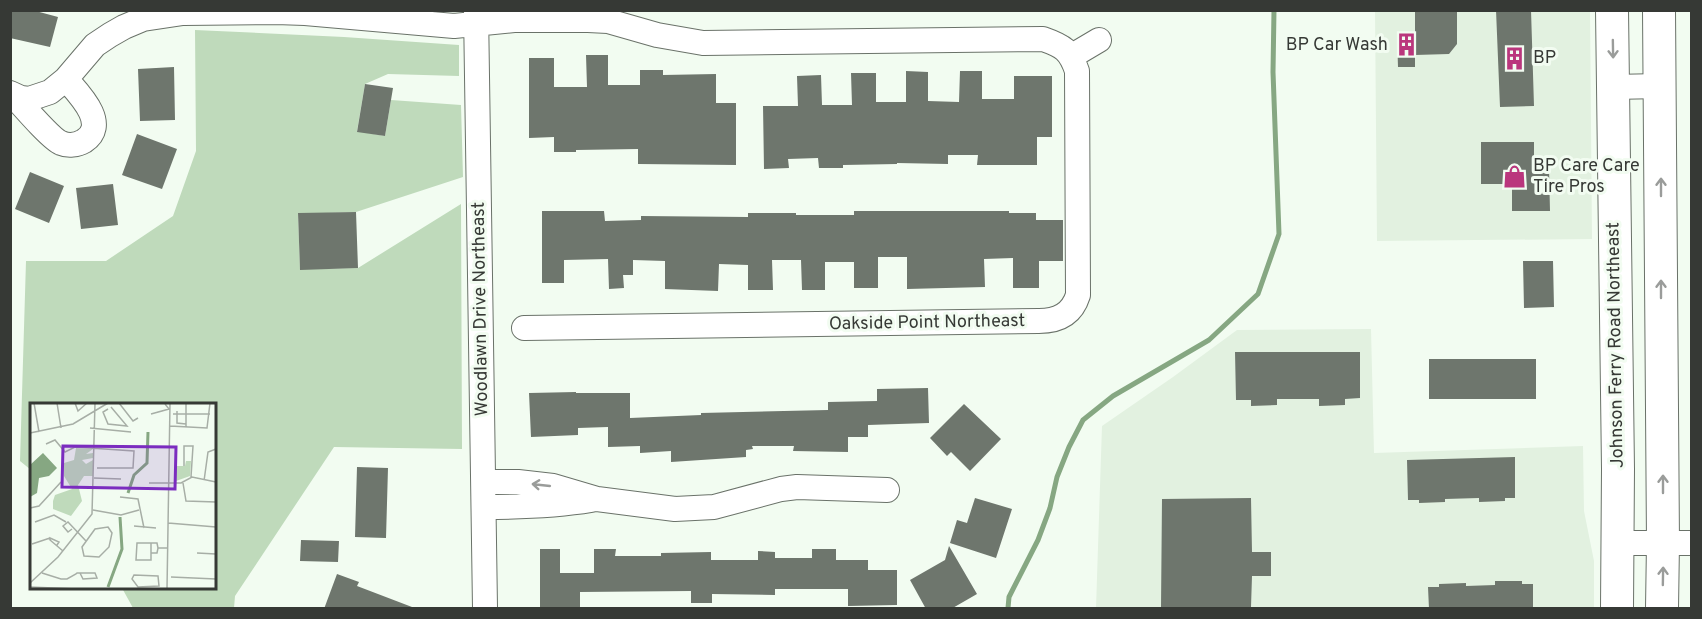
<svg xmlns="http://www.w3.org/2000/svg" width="1702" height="619" font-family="Overpass,sans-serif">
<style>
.built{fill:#e2f1e0}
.green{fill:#bfdabb}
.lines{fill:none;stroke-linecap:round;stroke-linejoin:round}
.stream{stroke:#86a782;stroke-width:5}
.building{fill:#6e766d}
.minor-casing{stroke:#6a7269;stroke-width:26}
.major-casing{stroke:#6a7269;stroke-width:34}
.minor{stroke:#fff;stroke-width:24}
.major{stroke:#fff;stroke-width:32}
.oneway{stroke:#9a9c9a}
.labels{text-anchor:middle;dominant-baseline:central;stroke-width:6;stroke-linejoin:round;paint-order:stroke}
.poi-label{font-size:18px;fill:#363935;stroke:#f2fcf1;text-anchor:start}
.street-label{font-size:18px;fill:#363935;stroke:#f2fcf1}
.inset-river{fill:none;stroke:#86a782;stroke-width:3}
.inset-road{fill:none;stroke:#a7aea6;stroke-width:1.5}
.view{fill:#7b2cbf;fill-opacity:0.15;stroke:#7b2cbf;stroke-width:3}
.inset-edge{fill:none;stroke:#363935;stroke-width:3}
</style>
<rect width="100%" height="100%" fill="#f2fcf1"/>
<path class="built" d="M1375 11H1590L1592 239 1377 241Z
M1371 329 1374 453 1583 446 1584 511 1594 561V608H1096L1102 426 1173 377 1237 330Z"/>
<path class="green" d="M195 30 344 37 459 45V76L388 74 365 84 357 131 385 136 391 100 461 105 463 177 356 212 298 214 300 269 358 268 461 204 462 449 334 447 235 596 234 608H133L122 588H214V404H32L31 470 20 461 26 261H106L173 216 196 151Z"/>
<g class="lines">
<path class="stream" d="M1008 608 1009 597 1038 540 1050 508 1057 477 1069 447 1083 420 1113 396 1209 340 1258 294 1279 234 1273 72 1274 10"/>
</g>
<path class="building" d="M10 10H32L58 17 50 47 10 38Z
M1415 10H1457V44L1449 54 1415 55V67H1398L1397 36H1415Z
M1496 10H1531L1534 106 1500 107Z
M586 55H608V85H640V70H663V75L716 74V103H736V165L638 164V149L576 150V152H554V137L529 138V58H554V87H587Z
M174 67 175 120 140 121 138 69Z
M906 71 928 72V101L959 102 960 71H982V99H1014V76H1052V137H1037V165H977L978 155H948V164L897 163V164L843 165V168H819L818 158 788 159 789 168 764 169 763 106H798L797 76 821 75 822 105H852L851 73H876V102H906Z
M365 84 393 88 385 136 357 132Z
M137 134 177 149 162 189 122 175Z
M1481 142H1534V168H1549L1550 211H1512V184H1481Z
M30 172 64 186 49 223 15 209Z
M113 184 118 225 81 229 76 188Z
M542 211H604L605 221 641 220V216L748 217V213H796V215H854V211H1009V213H1036V220H1063V261H1039V288H1013V258L984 259 985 287 907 289V257H878V288H854V262H825V290H802L801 260H772L773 290H748V265L719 264 718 291 665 289V261L633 260V275H623L624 288 609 289 608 259 564 260V283H542Z
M356 212 358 268 300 270 298 213Z
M1523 261H1553L1554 307 1524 308Z
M1235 352H1360V398L1345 399V405L1319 406V399H1277V405L1251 406V400H1236Z
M1429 359H1536V399H1429Z
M928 388 929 423 868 425V437H848V452L793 451 794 446H752L753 449 746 450V457L671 462V451L640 453V446L608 447V427L578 428V435L531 437 529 393 576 392V393H630V418L701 415V413L828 410V402L877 401V389Z
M964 404 1001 439 970 471 951 452 947 456 930 438Z
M1515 457V498H1505V501L1479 502V498L1445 499V502L1419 503V500H1408L1407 460Z
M357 467 388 468 386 538 355 537Z
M975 498 1012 509 996 558 950 543 957 520 967 523Z
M1251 498 1252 552H1271V576H1252L1251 607 1161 608 1162 499Z
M301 540 339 541 338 562 300 561Z
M949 546 977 594 951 609H926L910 580 945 560Z
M540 549H560V573H594V549H616L615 556H661V553L711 552V560H758V551L775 552V558H812V549H836V560H868V570H897V605L848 606V589H775V595L712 594V603H691V591L580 592V609H540Z
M337 574 359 582 357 586 412 607 411 609H324Z
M1495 581H1522V584H1533V609H1429L1428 587H1439V584L1466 583V586L1495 585Z"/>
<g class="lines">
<defs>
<path id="minor" d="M476 10 485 608
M1072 56 1099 40
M1613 87 1660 86
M10 93 21 98 29 99 50 92 66 79 95 45 110 35 124 27 143 19 183 13 276 12 305 13 454 26 514 20H588L608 21 657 35 703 43 1043 39C1063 46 1070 50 1077 71L1078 295C1072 314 1058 321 1039 321L524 328
M12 94C22 105 51 139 61 143 68 146 77 145 84 141 110 124 78 93 66 79
M484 482H518L553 486 597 499 675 509 714 507 781 489 797 487 887 490
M484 507C521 507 555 506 591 500
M1618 543H1692"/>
<path id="major" d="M1612 10 1618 469 1617 608
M1659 10 1663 543 1662 608"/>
</defs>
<use href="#minor" class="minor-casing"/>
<use href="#major" class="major-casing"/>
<use href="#minor" class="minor"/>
<use href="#major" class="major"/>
</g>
<defs><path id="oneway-shaft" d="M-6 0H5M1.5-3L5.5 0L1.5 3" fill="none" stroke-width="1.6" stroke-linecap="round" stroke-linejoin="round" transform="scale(1.5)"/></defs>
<g class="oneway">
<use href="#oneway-shaft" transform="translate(1613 49) rotate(89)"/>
<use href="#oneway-shaft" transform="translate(1661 187) rotate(-90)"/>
<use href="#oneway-shaft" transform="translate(1661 289) rotate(-90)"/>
<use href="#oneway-shaft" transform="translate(1663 484) rotate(-90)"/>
<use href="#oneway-shaft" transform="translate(541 485) rotate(-174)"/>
<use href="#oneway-shaft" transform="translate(1663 576) rotate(-89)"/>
</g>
<defs>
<symbol id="building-bare" viewBox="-9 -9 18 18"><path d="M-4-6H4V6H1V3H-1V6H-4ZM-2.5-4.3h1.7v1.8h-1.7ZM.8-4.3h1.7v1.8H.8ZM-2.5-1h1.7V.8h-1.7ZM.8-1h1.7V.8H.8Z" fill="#ba367d" stroke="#f2fcf1" stroke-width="2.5" paint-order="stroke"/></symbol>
<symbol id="shop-bare" viewBox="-9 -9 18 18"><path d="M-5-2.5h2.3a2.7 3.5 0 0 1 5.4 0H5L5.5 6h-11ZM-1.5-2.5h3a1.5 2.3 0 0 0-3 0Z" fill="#ba367d" stroke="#f2fcf1" stroke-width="2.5" paint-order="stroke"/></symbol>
</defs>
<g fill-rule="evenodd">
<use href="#building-bare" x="1390" y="28" width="33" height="33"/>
<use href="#building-bare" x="1498" y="42" width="33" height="33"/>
<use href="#shop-bare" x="1498" y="160" width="33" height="33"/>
</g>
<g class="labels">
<g class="poi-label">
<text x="1388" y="45" text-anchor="end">BP Car Wash</text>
<text x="1533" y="58">BP</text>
<text x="1533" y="166">BP Care Care<tspan x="1533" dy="21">Tire Pros</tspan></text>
</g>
<g class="street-label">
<text transform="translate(481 309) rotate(-91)">Woodlawn Drive Northeast</text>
<text transform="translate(927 323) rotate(-1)">Oakside Point Northeast</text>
<text transform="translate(1616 345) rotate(-91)">Johnson Ferry Road Northeast</text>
</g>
</g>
<g transform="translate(30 403)">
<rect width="186" height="186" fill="#f2fcf1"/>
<path d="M46 45 63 46 56 51 63 50V55L52 57 56 61 63 57V73H54L48 82 52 98 41 113 23 106V98L25 92 42 86 34 73V60L44 57ZM156 58H161L160 73 146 78 145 63H155Z" fill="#bfdabb"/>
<path d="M13 50 27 65 19 73 9 75 7 90 0 94V62Z" fill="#86a782"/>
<path class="inset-river" d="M98 90 104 72 117 60 118 29M78 184 92 146 90 114"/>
<path class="inset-road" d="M4 0 9 29M27 0 31 25M45 0 48 8 57 0M89 0 103 18 108 15M78 6 73 9 78 21 97 23 81 4M147 8V20L156 21M121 11 139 6 135 1M143 11H180M140 23 177 25 180 0M156 24V0M60 25 101 29M0 30 43 21 78 0M16 41 25 37 35 49 45 44 104 48 103 65H67M154 63V43H163L161 74M64 75 91 76M174 78 178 49 186 46M119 80H151L162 74 186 79M153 80 156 98 186 99M90 94 108 96 114 125M0 105 9 103 31 79M63 107 91 112 109 107M5 119 24 112 36 119M138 120 186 124M104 123 126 125M78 124 82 130 79 144 69 154 54 153 52 144 65 126ZM42 126 38 129 33 123 38 119 56 138M121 140V157H106L107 140H127L128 145M2 141 20 135M27 142 29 139 20 135V137L33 148M121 150H127L128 145H138M167 150 186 151M12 170 31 176H37L46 171 47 170H65L67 175 53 176 50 170M104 172 128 173 129 183 108 184 102 176ZM141 174 186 176M0 180 28 154 62 111 65 0M0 184 47 186M137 186 140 0"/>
<path class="view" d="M33 43 146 44 145 86 32 84Z"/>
<rect width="186" height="186" class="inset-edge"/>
</g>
<rect width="1702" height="619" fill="none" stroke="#363935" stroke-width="24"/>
</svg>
